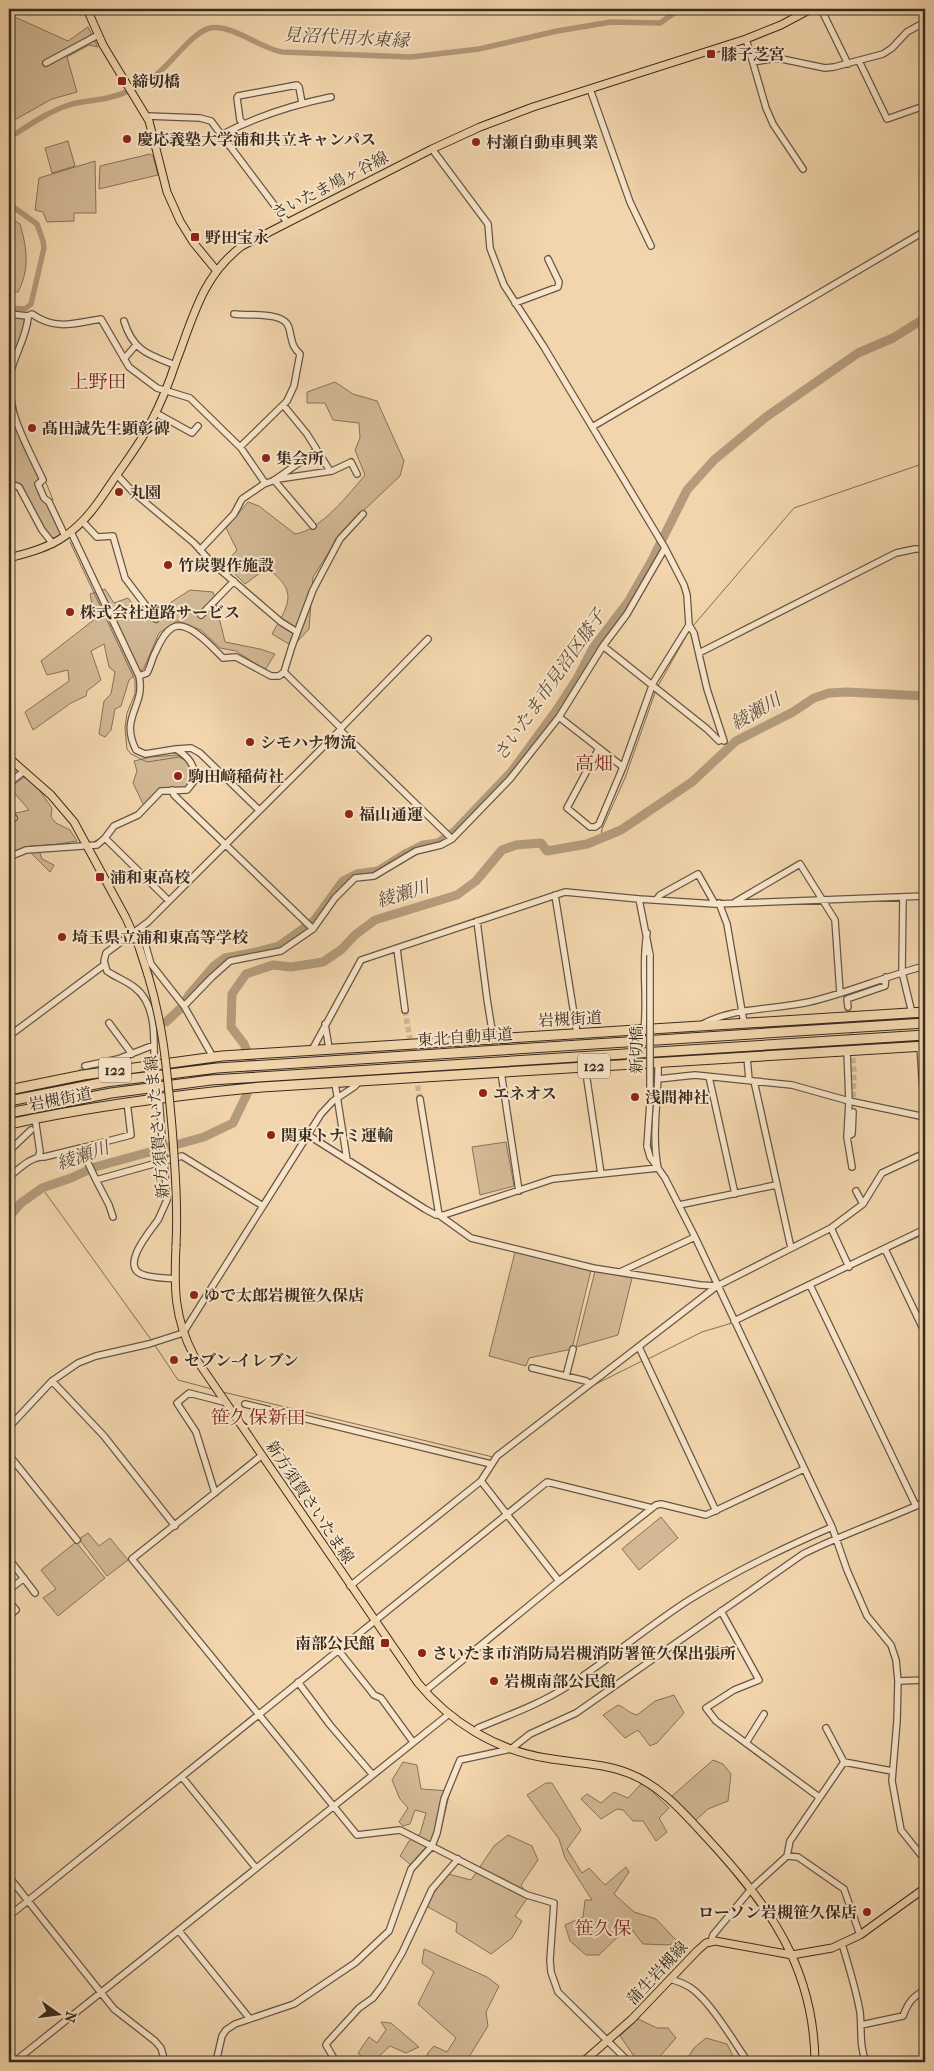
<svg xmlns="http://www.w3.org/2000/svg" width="934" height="2071" font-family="'IM FELL French Canon','Noto Serif JP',serif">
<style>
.green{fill:#d2b894;stroke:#85725a}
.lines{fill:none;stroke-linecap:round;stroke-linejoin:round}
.stream{stroke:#826e57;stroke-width:1}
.canal{stroke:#b39b7c;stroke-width:5.5}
.river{stroke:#b39b7c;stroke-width:9}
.minor-tunnel{stroke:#cdb390;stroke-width:5.5;stroke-dasharray:5.5 3;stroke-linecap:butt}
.minor-casing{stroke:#665643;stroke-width:8}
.major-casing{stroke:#382b20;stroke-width:9}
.highway-casing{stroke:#382b20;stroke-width:11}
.minor{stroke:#f7e4c9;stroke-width:5.5}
.major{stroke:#f2d5ac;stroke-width:7}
.highway{stroke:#f2d5ac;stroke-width:9}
.minor-bridge-casing{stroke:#665643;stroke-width:8;stroke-linecap:butt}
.major-bridge-casing{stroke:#382b20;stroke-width:9;stroke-linecap:butt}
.minor-bridge{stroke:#f7e4c9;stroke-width:5.5}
.major-bridge{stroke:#f2d5ac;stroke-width:7}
.poi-dot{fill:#8f2418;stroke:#f7e4c9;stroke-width:2}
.labels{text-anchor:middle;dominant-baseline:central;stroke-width:4;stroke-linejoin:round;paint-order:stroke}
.shield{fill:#f7e4c9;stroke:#716253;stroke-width:1}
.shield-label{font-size:15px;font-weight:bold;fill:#382b20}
.poi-label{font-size:16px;font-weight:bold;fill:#382b20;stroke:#f7e4c9;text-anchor:start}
.street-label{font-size:16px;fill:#382b20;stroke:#f7e4c9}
.water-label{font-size:18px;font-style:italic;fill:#5d4d3c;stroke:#f7e4c9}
.quarter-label{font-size:19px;fill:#7a1f14;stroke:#f7e4c9}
</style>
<rect width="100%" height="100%" fill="#f2d5ac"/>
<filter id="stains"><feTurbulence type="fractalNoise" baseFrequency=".004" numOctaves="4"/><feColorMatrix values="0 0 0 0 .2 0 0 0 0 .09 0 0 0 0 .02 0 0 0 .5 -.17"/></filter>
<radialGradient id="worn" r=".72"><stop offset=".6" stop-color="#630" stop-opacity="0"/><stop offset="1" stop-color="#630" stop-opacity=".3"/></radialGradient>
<path class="green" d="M17 18 68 41 88 27 98 47 89 45 67 57 77 92 52 99 9 123V23Z
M68 141 75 166 52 173 45 148Z
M150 154 153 156 158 175 99 189 100 166Z
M95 161 96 213H74V221L47 222 43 212 35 210 39 178Z
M9 217 20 224C27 248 30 269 18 292L9 291Z
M9 317 23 318 25 322 9 375Z
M335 382 353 394 377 401 404 461 400 476 343 530 313 577 309 629 296 643H287L272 634C287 607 300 592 269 570L260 573 245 584 225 564 237 550 226 528 248 502 259 506 295 534C320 531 350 493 365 475L355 450 360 438 359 423 333 420 325 403H307V392Z
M9 393 13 421 39 476 36 485 62 533 53 541 44 528 22 486 9 480Z
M105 589 114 603 128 598 145 619 190 590 213 592 217 604 215 613 220 621 225 642 260 649 275 654 265 670 236 651 220 648 201 630 177 621 159 633 144 668 129 680 121 706 115 709 111 730 105 737 99 734 104 701 111 694 115 672 109 667 104 644 91 651 101 680 87 691 86 696 71 703 33 730 25 712 69 681 68 670 47 675 41 661 95 619 90 594Z
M176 755 188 760 194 777 188 787 160 790 144 806 133 783 137 771 134 761 151 757Z
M24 777 35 784 52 808 51 817 56 823 70 830 77 841 38 847 42 859 54 865 50 872 29 851 9 857V806L17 813 29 810 10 788Z
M506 1142 514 1186 480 1195 472 1147Z
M515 1252 591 1270 572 1349 529 1358 526 1366 489 1356Z
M595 1271 632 1278 618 1335 576 1347Z
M661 1517 678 1538 639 1570 622 1549Z
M88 1533 99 1546 110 1538 128 1560 107 1576 79 1539Z
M76 1542 105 1578 58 1616 43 1598 56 1589 41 1570Z
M674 1695 684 1713 657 1743 650 1746 638 1730 625 1738 603 1715 618 1705C625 1707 628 1713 637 1715L655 1701Z
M713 1760 723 1764 731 1774 728 1801 708 1809 694 1822 672 1796Z
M403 1762 417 1765 421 1789 450 1791 439 1838 425 1848 411 1865 400 1856 409 1841 420 1834 426 1813 415 1810 410 1824 403 1826 399 1822 408 1808 400 1799 392 1780Z
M643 1782 669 1808 659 1818 667 1832 656 1841 643 1821H633L623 1810 617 1809 601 1819 581 1799 587 1794 601 1803 614 1792 628 1798Z
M546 1783H552L581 1830 567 1849 582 1873 589 1868 605 1885 626 1867 629 1872 614 1894 634 1912 656 1919 676 1940 670 1945 643 1944 629 1926 599 1955H586L570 1941 565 1925 583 1917 585 1900H592L565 1858 559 1839 527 1795Z
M508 1835 532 1846 538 1860 521 1885 528 1897 515 1916 522 1921 512 1938 491 1954 456 1932 457 1923 428 1907 427 1902 448 1874 471 1880 494 1846Z
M424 1949 487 1977 499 1986 486 2012 488 2026 466 2062H428L427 2054 434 2046 447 2052 456 2038 418 2004 434 1972 422 1963Z
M638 2019 657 2028H668L676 2038 655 2062H638L620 2036Z
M381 2022 391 2023 419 2047 406 2053 390 2046 373 2062H368L358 2053 369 2037 377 2043 386 2030Z
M706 2038 727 2044 736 2062H685L694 2048Z"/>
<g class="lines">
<path class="stream" d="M9 13 14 9
M28 330 31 324
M12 386 18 417
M45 480 53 500
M70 542 135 680V694L127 713 125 728 127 749 131 754 147 762 179 757 187 761
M311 589 336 538
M693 626 794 508 925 463
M202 634 217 648
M240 656 259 666
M658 686 689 631
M117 822 137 812 154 795
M601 839 602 829 625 778 656 690
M93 842 101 838 112 825
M12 853 31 846 82 843
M42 1188 152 1341
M887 1251 925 1234
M819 1283 884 1253
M154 1344 178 1380 212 1389
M648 1359 702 1332 732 1323
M592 1386 642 1361
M223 1392 493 1457"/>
<path class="canal" d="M9 138C28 126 47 112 69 105 81 101 94 101 107 98 122 95 139 87 152 78 169 67 192 32 210 28 233 24 259 48 282 52L411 57 479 49 557 31 611 22 660 23 680 9
M9 204 37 224 43 241 44 248 31 304 25 309 9 308"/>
<path class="river" d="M166 1022 182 1007 189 995 214 966 225 958 252 953 279 946 314 921 343 881 357 874 378 871 405 854 423 845 438 843 454 832 512 771 556 711 577 679 593 648 628 602 651 562 687 490 714 460 766 417 858 353 893 338 925 318
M9 1217 21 1203 42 1188 71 1178 95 1167 204 1137 233 1123 247 1094 252 1062 244 1044 231 1027 232 994 246 974 273 965 291 967 323 962 342 949 355 935 375 920 457 895 476 881 502 850 516 845 541 843 547 851 587 844 621 830 692 782 736 741 793 712 814 698 829 693 847 692 925 696"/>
<path class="minor-tunnel" d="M848 1007 854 1071 853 1112
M405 1010 420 1099
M31 1130 85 1066"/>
<defs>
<path id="minor" d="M821 9 848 64
M746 39 766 108 773 124 803 169
M859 61 887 119 924 106
M753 62 777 58 825 68 834 67 883 54 892 48 907 32 925 22
M46 63 98 35
M590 89 630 202 651 246
M147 116 200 118 211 121 287 222
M243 123 240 120 237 98 238 96 297 85 299 87 302 103
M221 135C257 116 292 105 331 97
M432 149 488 224 490 248 504 285 544 347 665 548 684 585 687 595 689 625 694 633 707 689 724 741
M515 303 558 287 559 282 548 259
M9 314 28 316V318C26 340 11 360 9 381 6 410 31 454 43 480L38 484 44 498 49 502 65 536
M234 314C249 316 285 311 289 328 292 339 291 346 300 354L294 386 287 401 240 447
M28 316 32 314C56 331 75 323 101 319L129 367 157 388 190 398 241 448 265 483
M124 321C133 351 149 355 175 365
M124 359 136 345
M284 406 307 434 330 471
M156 413 192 433 198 426
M592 427 925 231
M117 475 133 492 194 543 211 562 281 622 297 632
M276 479 313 453 318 452
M274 480 313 526
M9 483 19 487 42 530 53 544
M83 522 97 537 113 536 125 578 156 619
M200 550 234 514 242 499 264 484 278 479 332 471 351 462 357 474
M201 615 234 581
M603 646 707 729 719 741 722 739
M699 653 896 553 915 549H925
M284 672 341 728 340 730 452 839
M139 676 147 673C151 666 152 658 156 651 159 644 165 632 172 628 187 618 213 648 223 658L236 657 271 676H279L284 672 292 646 313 590 340 539 363 514
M559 717 623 767
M341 728 428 639
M599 748 567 808 590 827H595L599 824 623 767 653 683 689 625
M176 749 191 748 200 753 259 810
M9 783 23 772
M172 790 174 795 313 929
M9 811 14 818
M105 838 169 901
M9 857 26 850 97 845 105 838 114 826 138 815 161 791 187 790 195 780C195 765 189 757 176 749L145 754 136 750C119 716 146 707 139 676L71 532
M555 895 577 1033
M903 897 902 972 912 1013
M639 899 650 955
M656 900 660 895 698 874 715 904
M735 902 800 864 835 920 840 993
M719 903 727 924 744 1023
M477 921 487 999 492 1030 495 1038
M141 929 151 964 184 1006 213 1057
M397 949 405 1010
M184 1006 212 977 230 961 281 951 313 929 335 898 355 878 374 876 416 851 441 845 452 839 510 779 559 717 603 646 627 614 665 548
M848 1007 847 999 885 986 886 977
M109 1023 132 1054
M325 1024 329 1048
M701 1025C733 1007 773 1010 809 1002 848 993 886 976 925 966
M644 1029C648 997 641 965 647 933
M9 1036 104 965
M920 1046 925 1122
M312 1050 361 960 565 892 639 899 715 904 925 896
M847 1051 849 1101 847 1137 852 1167
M747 1057 749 1080
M154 1064C154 1038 157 1004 134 987 125 980 115 977 107 971L104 961 106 953 148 922 340 730
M85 1066 118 1059 154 1045
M585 1066 601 1174
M501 1072 519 1191
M709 1077 735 1194
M658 1079 695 1075 792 1085 849 1101 925 1117
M754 1081 791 1248
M335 1083 347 1160
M159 1097 162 1137
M420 1099 439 1215 471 1238 593 1268 700 1285 717 1286
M35 1118 40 1152 38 1157
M308 1135 425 1209 436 1215H444L553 1179 658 1168C651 1132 659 1098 658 1062
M847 1137 852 1134 853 1112
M647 1146 650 1157 665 1178 695 1237 832 1527 847 1570 867 1616 891 1645 896 1660 898 1681 897 1721 892 1781 901 1830 925 1860
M9 1151 31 1130
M9 1177C18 1170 31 1156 44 1157L81 1148
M96 1180 81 1148 131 1135 127 1102
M856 1191 863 1204
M679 1205 776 1185
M113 1217 109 1205 96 1180 182 1156 263 1206
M158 1220C150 1231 118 1268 144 1275 153 1278 165 1278 175 1279
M831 1228 849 1267
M885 1249 925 1333
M620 1272 695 1237
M810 1285 916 1506
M734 1321 925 1229
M639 1347 716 1511
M532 1368 586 1381 590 1384
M566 1376 573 1349
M52 1381 104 1436 175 1526
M245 1404 491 1464
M9 1427 52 1381 78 1363 96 1356 149 1344 183 1333 321 1114 333 1101 354 1087 360 1081
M9 1455 77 1540
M261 1456 132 1559 357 1835 400 1830 527 1895 554 1903 550 1960 551 1972 558 1992 629 2062
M481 1481 559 1581
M215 1493 196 1432 177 1403 189 1393 224 1402
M9 1559 35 1593
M350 1586 481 1481 497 1456 717 1286 831 1228 863 1204 882 1173 925 1153
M9 1590 24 1578
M9 1601 16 1610 9 1616
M721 1611 759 1680 734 1690 706 1708 716 1721 819 1797
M339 1651 374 1695 381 1698 413 1742
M898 1681 925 1680
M298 1682 330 1725 372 1774
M425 1691 559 1581 656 1505 661 1504 706 1515 804 1469
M826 1728 844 1762 892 1771
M475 1732 478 1728C509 1715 540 1704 568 1686 610 1659 647 1627 689 1600 734 1572 783 1548 832 1527
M746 1743 764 1714
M182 1777 256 1868
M787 1856 798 1857 844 1889 860 1935
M9 1877 114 2009 155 2041 161 2048 165 2062
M9 1916 547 1482 652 1508
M179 1931 250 2019
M711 1942 713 1935 752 1888 787 1856 790 1841 844 1762
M842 1944C849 1967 856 1989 860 2012 862 2029 859 2046 866 2062
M670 1979C677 1981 685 1984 691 1988 711 2002 734 2042 748 2062
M861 2025 903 2016C908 2003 912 1997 925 1990
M14 2062 449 1714
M216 2062 222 2036 226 2030 235 2024 294 2004 355 1963 389 1931 411 1869 432 1846 437 1833 444 1799 460 1760 511 1749 530 1734 576 1713 803 1554C843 1534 885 1520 925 1502
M336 2062 326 2045 327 2043 359 2008 373 1998 383 1985 402 1953 432 1889 458 1859"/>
<path id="major" d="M87 9 103 45 149 121 167 192 180 221 193 242 216 270
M9 558C28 553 48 548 65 536 87 521 100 500 114 479 127 460 141 442 151 422 161 403 169 383 176 362 193 318 202 276 242 246L432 149 480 127 533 107 746 39 781 25 811 9
M9 758 51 795 74 822 126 918 139 947 148 975
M176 1246C174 1288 174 1318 194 1356L418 1683C450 1722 496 1750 546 1758 573 1763 602 1763 628 1773 660 1785 683 1812 706 1837 768 1904 814 1966 815 2062
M583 2062 632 2019 697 1951 706 1943 715 1941 792 1955 832 1948 860 1935 925 1888"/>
<path id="highway" d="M9 1090 83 1075 222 1056 925 1012
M9 1101 106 1082 217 1068 925 1023
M9 1113 111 1093 211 1080 925 1035
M9 1124C92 1106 177 1095 262 1087L925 1046"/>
</defs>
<use href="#minor" class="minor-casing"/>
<use href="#major" class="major-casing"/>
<use href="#highway" class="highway-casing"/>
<use href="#minor" class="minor"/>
<use href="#major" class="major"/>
<use href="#highway" class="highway"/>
<defs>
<path id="minor-bridge" d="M647 1146 650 1102V955
M158 1220 167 1200 162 1137"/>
<path id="major-bridge" d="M148 975C164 1028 167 1072 172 1127 175 1167 178 1206 176 1246"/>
</defs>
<use href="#minor-bridge" class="minor-bridge-casing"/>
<use href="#major-bridge" class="major-bridge-casing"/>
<use href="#minor-bridge" class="minor-bridge"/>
<use href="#major-bridge" class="major-bridge"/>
</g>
<g class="poi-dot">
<rect x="706" y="49" width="10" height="10" rx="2.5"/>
<rect x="117" y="76" width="10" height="10" rx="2.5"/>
<circle cx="127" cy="139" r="5"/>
<circle cx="476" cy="142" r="5"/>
<rect x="190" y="232" width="10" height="10" rx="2.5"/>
<circle cx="32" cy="428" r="5"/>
<circle cx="266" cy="458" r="5"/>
<circle cx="119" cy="492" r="5"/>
<circle cx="168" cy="565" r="5"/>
<circle cx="70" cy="612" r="5"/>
<circle cx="250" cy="742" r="5"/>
<circle cx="178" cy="776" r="5"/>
<circle cx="349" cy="814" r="5"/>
<rect x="95" y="872" width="10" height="10" rx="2.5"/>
<circle cx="62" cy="937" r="5"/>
<circle cx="483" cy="1093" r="5"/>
<circle cx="635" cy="1097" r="5"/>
<circle cx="271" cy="1135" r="5"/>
<circle cx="194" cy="1295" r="5"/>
<circle cx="174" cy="1360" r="5"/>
<rect x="380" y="1638" width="10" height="10" rx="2.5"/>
<circle cx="422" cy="1653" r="5"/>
<circle cx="494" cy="1681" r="5"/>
<circle cx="867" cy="1912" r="5"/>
</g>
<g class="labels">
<g class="shield">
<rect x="578" y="1053.5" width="32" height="25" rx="4"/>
<rect x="99" y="1057.5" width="32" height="25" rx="4"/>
</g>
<g class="shield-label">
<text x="594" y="1066">122</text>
<text x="115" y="1070">122</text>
</g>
<g class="poi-label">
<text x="721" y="54">膝子芝宮</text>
<text x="132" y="81">締切橋</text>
<text x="137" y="139">慶応義塾大学浦和共立キャンパス</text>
<text x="486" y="142">村瀬自動車興業</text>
<text x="205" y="237">野田宝永</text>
<text x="42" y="428">髙田誠先生顕彰碑</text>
<text x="276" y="458">集会所</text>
<text x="129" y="492">丸園</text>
<text x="178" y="565">竹炭製作施設</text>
<text x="80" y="612">株式会社道路サービス</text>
<text x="260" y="742">シモハナ物流</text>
<text x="188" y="776">駒田﨑稲荷社</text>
<text x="359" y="814">福山通運</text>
<text x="110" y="877">浦和東高校</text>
<text x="72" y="937">埼玉県立浦和東高等学校</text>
<text x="493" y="1093">エネオス</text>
<text x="645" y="1097">浅間神社</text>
<text x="281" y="1135">関東トナミ運輸</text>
<text x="204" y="1295">ゆで太郎岩槻笹久保店</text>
<text x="184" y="1360">セブン-イレブン</text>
<text x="375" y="1643" text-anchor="end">南部公民館</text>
<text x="432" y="1653">さいたま市消防局岩槻消防署笹久保出張所</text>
<text x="504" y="1681">岩槻南部公民館</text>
<text x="857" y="1912" text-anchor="end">ローソン岩槻笹久保店</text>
</g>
<g class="street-label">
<text transform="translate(330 185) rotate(-27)">さいたま鳩ヶ谷線</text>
<text transform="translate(570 1019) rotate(-3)">岩槻街道</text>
<text transform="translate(465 1037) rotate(-4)">東北自動車道</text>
<text transform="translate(636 1050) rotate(-90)">新切橋</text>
<text transform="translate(60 1099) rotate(-11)">岩槻街道</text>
<text transform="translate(157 1127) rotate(-95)">新方須賀さいたま線</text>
<text transform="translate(310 1502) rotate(56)">新方須賀さいたま線</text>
<text transform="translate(657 1973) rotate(-47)">蒲生岩槻線</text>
</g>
<g class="water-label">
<text transform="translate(346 38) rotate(3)">見沼代用水東縁</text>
<text transform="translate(550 685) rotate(-55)">さいたま市見沼区膝子</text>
<text transform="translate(756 712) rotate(-30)">綾瀬川</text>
<text transform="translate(403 894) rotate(-17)">綾瀬川</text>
<text transform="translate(83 1156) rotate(-19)">綾瀬川</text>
</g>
<g class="quarter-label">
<text x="98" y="382">上野田</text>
<text x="594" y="764">高畑</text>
<text x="258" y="1418">笹久保新田</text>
<text x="603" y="1929">笹久保</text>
</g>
</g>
<rect width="934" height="2071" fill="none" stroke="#f2d5ac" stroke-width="30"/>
<rect x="10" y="10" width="914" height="2051" fill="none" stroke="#382b20" stroke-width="2.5"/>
<rect x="15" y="15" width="904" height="2041" fill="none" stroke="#382b20"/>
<g transform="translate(58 2014) rotate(104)" stroke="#f7e4c9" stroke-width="4" paint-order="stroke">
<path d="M0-4L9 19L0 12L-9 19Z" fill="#382b20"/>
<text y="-8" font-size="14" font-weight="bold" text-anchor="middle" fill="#382b20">N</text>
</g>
<rect width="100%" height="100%" filter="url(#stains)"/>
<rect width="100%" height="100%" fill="url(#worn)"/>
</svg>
